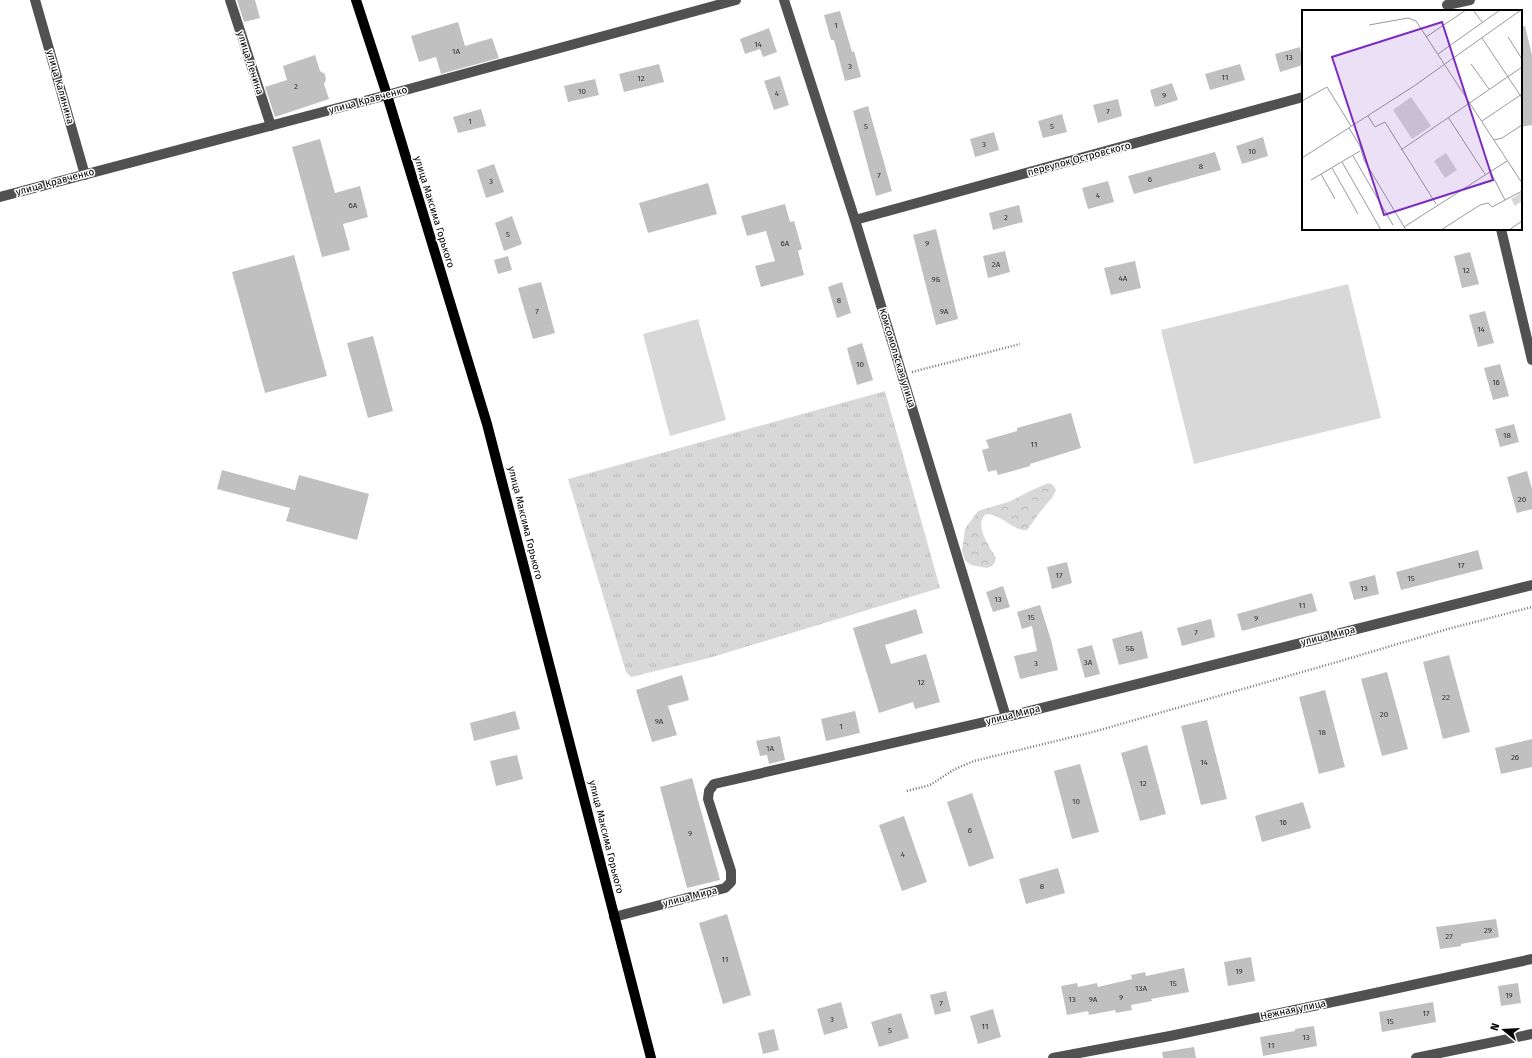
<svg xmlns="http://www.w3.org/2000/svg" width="1532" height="1058" font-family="'Fira Sans',sans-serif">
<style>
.grass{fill:url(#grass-tufts)}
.forest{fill:url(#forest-crowns)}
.garden{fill:#d8d8d8}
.building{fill:#c0c0c0}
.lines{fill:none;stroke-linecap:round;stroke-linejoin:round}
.path{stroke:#737373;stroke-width:2.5;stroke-dasharray:1 2;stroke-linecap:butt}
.minor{stroke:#515151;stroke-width:10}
.major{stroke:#000;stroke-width:10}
.labels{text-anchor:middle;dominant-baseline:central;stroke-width:3;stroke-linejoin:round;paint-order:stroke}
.number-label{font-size:8px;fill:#303030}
.street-label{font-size:10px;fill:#000;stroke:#fff}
.inset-road{fill:none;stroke:#999;stroke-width:1}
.view{fill:#7b2cbf;fill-opacity:0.15;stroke:#7b2cbf;stroke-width:2}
.inset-edge{fill:none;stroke:#000;stroke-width:2}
</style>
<defs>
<pattern id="grass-tufts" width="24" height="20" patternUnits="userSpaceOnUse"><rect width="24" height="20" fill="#d8d8d8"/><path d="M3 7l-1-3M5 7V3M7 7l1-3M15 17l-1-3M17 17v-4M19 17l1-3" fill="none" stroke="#b8b8b8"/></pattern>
<pattern id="forest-crowns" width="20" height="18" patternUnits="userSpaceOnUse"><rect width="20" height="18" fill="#d8d8d8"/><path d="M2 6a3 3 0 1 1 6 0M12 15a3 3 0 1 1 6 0" fill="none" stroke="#b8b8b8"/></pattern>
</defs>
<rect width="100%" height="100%" fill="#fff"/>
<path class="grass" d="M885 391 940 588 709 658 631 677 626 672 568 479Z"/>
<path class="forest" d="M1048 483 1053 485 1056 490 1052 498 1043 508 1027 530C1014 532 1002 514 986 514 973 525 990 547 996 558L995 562 992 566 987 568 971 565 965 560 962 551 965 529 978 511 1011 501 1028 492Z"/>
<path class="garden" d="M1348 284 1381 418 1194 464 1161 330Z
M698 319 726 420 670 436 643 334Z"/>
<path class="building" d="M237 0H255L260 18 244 22Z
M840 11 852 52 854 51 861 77 845 81 834 40H831L824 15Z
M458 22 465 46 492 38 499 58 441 74 436 57 419 62 411 36Z
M1525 26 1532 55V125L1521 127V27Z
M769 28 777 52 763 57 760 49 745 54 740 39Z
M1300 47 1303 65 1280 72 1275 54Z
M315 55 320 71 325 74 326 80 324 84 329 99 275 117 265 87 287 80 283 66Z
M659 64 664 82 624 92 619 74Z
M1240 64 1245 80 1210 90 1205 74Z
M780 76 789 105 774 110 764 81Z
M595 79 599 95 568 102 564 86Z
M1172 83 1178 100 1155 107 1150 90Z
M1118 99 1122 116 1098 123 1093 105Z
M868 106 892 191 876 196 853 111Z
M481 109 486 126 458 133 453 117Z
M1062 114 1067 132 1043 138 1038 121Z
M994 132 999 150 975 157 970 139Z
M1263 137 1268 156 1242 164 1236 146Z
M320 139 335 193 360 186 368 217 343 224 350 250 322 257 292 147Z
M1215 152 1221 170 1134 194 1128 176Z
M494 164 504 192 486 198 477 170Z
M1108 181 1114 202 1088 209 1082 188Z
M708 183 717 214 648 233 639 203Z
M785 204 790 222 794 221 802 249 798 251 804 275 761 287 755 266 775 261 766 231 747 236 741 216Z
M1019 205 1023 222 993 230 989 213Z
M512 216 522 244 504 251 495 223Z
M936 229 958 319 936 325 913 235Z
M1005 251 1010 272 988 278 983 256Z
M1470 252 1479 284 1462 288 1454 256Z
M294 255 327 376 265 393 232 272Z
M508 256 512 270 498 274 494 260Z
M1135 261 1141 288 1111 295 1104 268Z
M541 282 555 333 533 339 518 288Z
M842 282 851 313 837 318 828 287Z
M1485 311 1494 343 1478 347 1469 315Z
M373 336 393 411 368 418 347 343Z
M862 343 873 380 857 385 847 348Z
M1500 364 1509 396 1493 400 1484 368Z
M1071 413 1081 448 1030 464V466L998 475 996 470 988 472 982 450 989 448 986 440 1017 431V428Z
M1514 424 1519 442 1500 447 1495 429Z
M222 470 295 490 299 475 369 494 357 540 286 521 290 508 217 489Z
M1527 471 1532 489V509L1517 513 1507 477Z
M1478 550 1483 569 1401 590 1396 572Z
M1067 562 1072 583 1052 589 1047 567Z
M1375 575 1379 594 1354 600 1349 582Z
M1003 586 1010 607 993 612 986 592Z
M1312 593 1317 611 1242 631 1237 614Z
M1040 605 1051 640 1058 670 1020 679 1014 656 1037 651 1032 626 1022 629 1017 612Z
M916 609 923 633 885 645 891 664 926 654 940 702 915 709 913 702 879 713 853 628Z
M1211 619 1215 637 1182 646 1177 628Z
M1142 631 1148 658 1119 665 1112 639Z
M1092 645 1100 674 1085 678 1077 649Z
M1449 655 1470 732 1443 739 1423 662Z
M1387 672 1408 749 1382 756 1361 679Z
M682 675 689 700 668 706 677 735 652 742 636 690Z
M1325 690 1345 767 1319 774 1299 697Z
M515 711 520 729 474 741 470 723Z
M855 711 860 733 826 741 821 719Z
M1207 720 1227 799 1201 805 1181 726Z
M780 736 785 760 769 764 767 755 760 756 756 741Z
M1532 739V767L1501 774 1495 748Z
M1147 745 1166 814 1140 821 1121 753Z
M517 755 523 779 496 786 490 761Z
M1080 764 1099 832 1072 839 1054 771Z
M692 778 720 880 687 888 660 787Z
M972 793 994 858 969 867 947 802Z
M1303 802 1311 828 1262 842 1255 816Z
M904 816 927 882 902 891 879 825Z
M1058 868 1065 893 1026 904 1019 879Z
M727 914 751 995 723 1004 699 923Z
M1496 919 1499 937 1461 944V946L1440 949 1436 927Z
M1251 957 1255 981 1228 986 1224 962Z
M1184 968 1189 992 1151 999 1152 1001 1131 1005 1132 1010 1116 1013 1115 1010 1089 1015 1088 1011 1067 1015 1061 986 1077 983 1078 987 1097 983 1098 987 1132 979 1131 975 1145 972 1146 976Z
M1518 983 1521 1003 1501 1006 1498 986Z
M946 991 951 1011 935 1015 930 995Z
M841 1002 848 1028 824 1035 817 1009Z
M1433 1002 1436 1022 1382 1032 1379 1012Z
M993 1009 1001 1037 978 1044 970 1016Z
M901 1013 909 1038 879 1047 871 1022Z
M1314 1026 1317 1046 1263 1056 1260 1037 1295 1031V1029Z
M774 1029 779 1050 763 1054 758 1033Z
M1194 1047 1196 1058H1163L1162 1052Z"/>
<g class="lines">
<path class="path" d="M912 372 1020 344
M907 791 930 785 955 769 974 761 1093 732 1337 662 1448 629 1532 607"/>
<path class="minor" d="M35 0 85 175
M230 0 271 126
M784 0 855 220 1006 717
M1447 5 1470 0
M0 197 387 95 736 0
M855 220 1303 97
M1501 229 1532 360
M614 917 725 888 731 882V871L708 799 709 791 714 784 1006 717 1532 585
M1053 1058 1170 1036 1366 995 1532 959
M1416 1058 1532 1034"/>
<path class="major" d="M356 0 387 95 487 424 651 1058"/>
</g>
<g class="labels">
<g class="number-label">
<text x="836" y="25">1</text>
<text x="758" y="44">14</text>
<text x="456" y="51">1А</text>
<text x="1289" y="57">13</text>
<text x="850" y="66">3</text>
<text x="1225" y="77">11</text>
<text x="641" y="78">12</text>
<text x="296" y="86">2</text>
<text x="582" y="91">10</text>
<text x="777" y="93">4</text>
<text x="1164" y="95">9</text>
<text x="1108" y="111">7</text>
<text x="470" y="121">1</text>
<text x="866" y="126">5</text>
<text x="1052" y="126">5</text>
<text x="984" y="144">3</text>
<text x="1252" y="151">10</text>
<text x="1201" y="166">8</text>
<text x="879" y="175">7</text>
<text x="1150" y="179">6</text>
<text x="491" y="181">3</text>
<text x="1098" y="195">4</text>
<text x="353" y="205">6А</text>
<text x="1006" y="217">2</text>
<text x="508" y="234">5</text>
<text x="785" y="243">6А</text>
<text x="927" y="243">9</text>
<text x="996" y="264">2А</text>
<text x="1466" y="270">12</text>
<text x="1123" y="278">4А</text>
<text x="936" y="279">9Б</text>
<text x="839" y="300">8</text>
<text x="537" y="311">7</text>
<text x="944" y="311">9А</text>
<text x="1481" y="329">14</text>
<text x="860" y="364">10</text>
<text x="1496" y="382">16</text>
<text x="1507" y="435">18</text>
<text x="1034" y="444">11</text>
<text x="1522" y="499">20</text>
<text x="1461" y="565">17</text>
<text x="1059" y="575">17</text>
<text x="1411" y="578">15</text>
<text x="1364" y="588">13</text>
<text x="998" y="599">13</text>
<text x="1302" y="605">11</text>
<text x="1031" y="617">15</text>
<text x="1256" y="618">9</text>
<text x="1196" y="632">7</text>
<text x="1130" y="648">5Б</text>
<text x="1088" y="662">3А</text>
<text x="1036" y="663">3</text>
<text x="921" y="682">12</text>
<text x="1446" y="697">22</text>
<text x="1384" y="714">20</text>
<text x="659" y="721">9А</text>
<text x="841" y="726">1</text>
<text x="1322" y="732">18</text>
<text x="770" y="748">1А</text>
<text x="1515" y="757">26</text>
<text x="1204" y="762">14</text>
<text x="1143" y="783">12</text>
<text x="1076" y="801">10</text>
<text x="1283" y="822">16</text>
<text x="970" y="830">6</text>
<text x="690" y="833">9</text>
<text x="903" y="854">4</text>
<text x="1042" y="886">8</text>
<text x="1488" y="930">29</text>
<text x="1449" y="936">27</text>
<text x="725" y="959">11</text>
<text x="1239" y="971">19</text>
<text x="1173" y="983">15</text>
<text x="1141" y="988">13А</text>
<text x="1509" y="995">19</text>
<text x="1121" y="997">9</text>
<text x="1072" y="999">13</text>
<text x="1093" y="999">9А</text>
<text x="941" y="1003">7</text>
<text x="1426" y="1013">17</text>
<text x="832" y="1019">3</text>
<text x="1390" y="1021">15</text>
<text x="985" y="1026">11</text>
<text x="890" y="1030">5</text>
<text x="1306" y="1037">13</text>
<text x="1271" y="1045">11</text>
</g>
<g class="street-label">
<text transform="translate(250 63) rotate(72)">улица Ленина</text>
<text transform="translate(60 87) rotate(74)">улица Калинина</text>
<text transform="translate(368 100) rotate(-15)">улица Кравченко</text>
<text transform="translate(1079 159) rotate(-15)">переулок Островского</text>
<text transform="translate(55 182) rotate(-15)">улица Кравченко</text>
<text transform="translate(434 212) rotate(73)">улица Максима Горького</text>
<text transform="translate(897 358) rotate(73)">Комсомольская улица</text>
<text transform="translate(525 523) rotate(76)">улица Максима Горького</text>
<text transform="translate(1328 636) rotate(-14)">улица Мира</text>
<text transform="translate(1013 715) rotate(-14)">улица Мира</text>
<text transform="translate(606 837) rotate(76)">улица Максима Горького</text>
<text transform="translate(690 897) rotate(-14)">улица Мира</text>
<text transform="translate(1293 1010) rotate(-12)">Нежная улица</text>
</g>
</g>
<g transform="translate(1302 10)">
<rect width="220" height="220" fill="#fff"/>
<path d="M109 87 129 116 110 129 91 100ZM220 182V191L213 196 209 189Z" fill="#d8d8d8"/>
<path d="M144 143 155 160 143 168 132 151Z" fill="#d8d8d8"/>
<path class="inset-road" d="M171 0 180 12M67 15 106 8 114 11 220 173M124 27 164 0M206 27 220 49M180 28 220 88M136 44 198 0M169 54 187 79M0 91 25 77 49 116M66 106 73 117 83 112 134 194M146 107 183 164M180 111 220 84M47 118 58 136 62 150 104 220M192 130 200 128 220 115M99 140 220 57M51 146 91 215M0 148 112 76 219 0M40 152 79 220M30 158 56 204M188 161 203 190M19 164 33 189M9 170 58 141M102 217 205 151M139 220 178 195 186 193 190 197 220 181M207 220 220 211"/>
<path class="view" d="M140 12 191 170 82 205 30 47Z"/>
<rect width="220" height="220" class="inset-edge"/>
</g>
<g transform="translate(1504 1030) rotate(288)" stroke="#ffffff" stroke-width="3" paint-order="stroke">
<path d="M0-3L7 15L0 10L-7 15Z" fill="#000000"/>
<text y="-6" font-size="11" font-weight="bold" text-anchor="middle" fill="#000000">N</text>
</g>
</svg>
